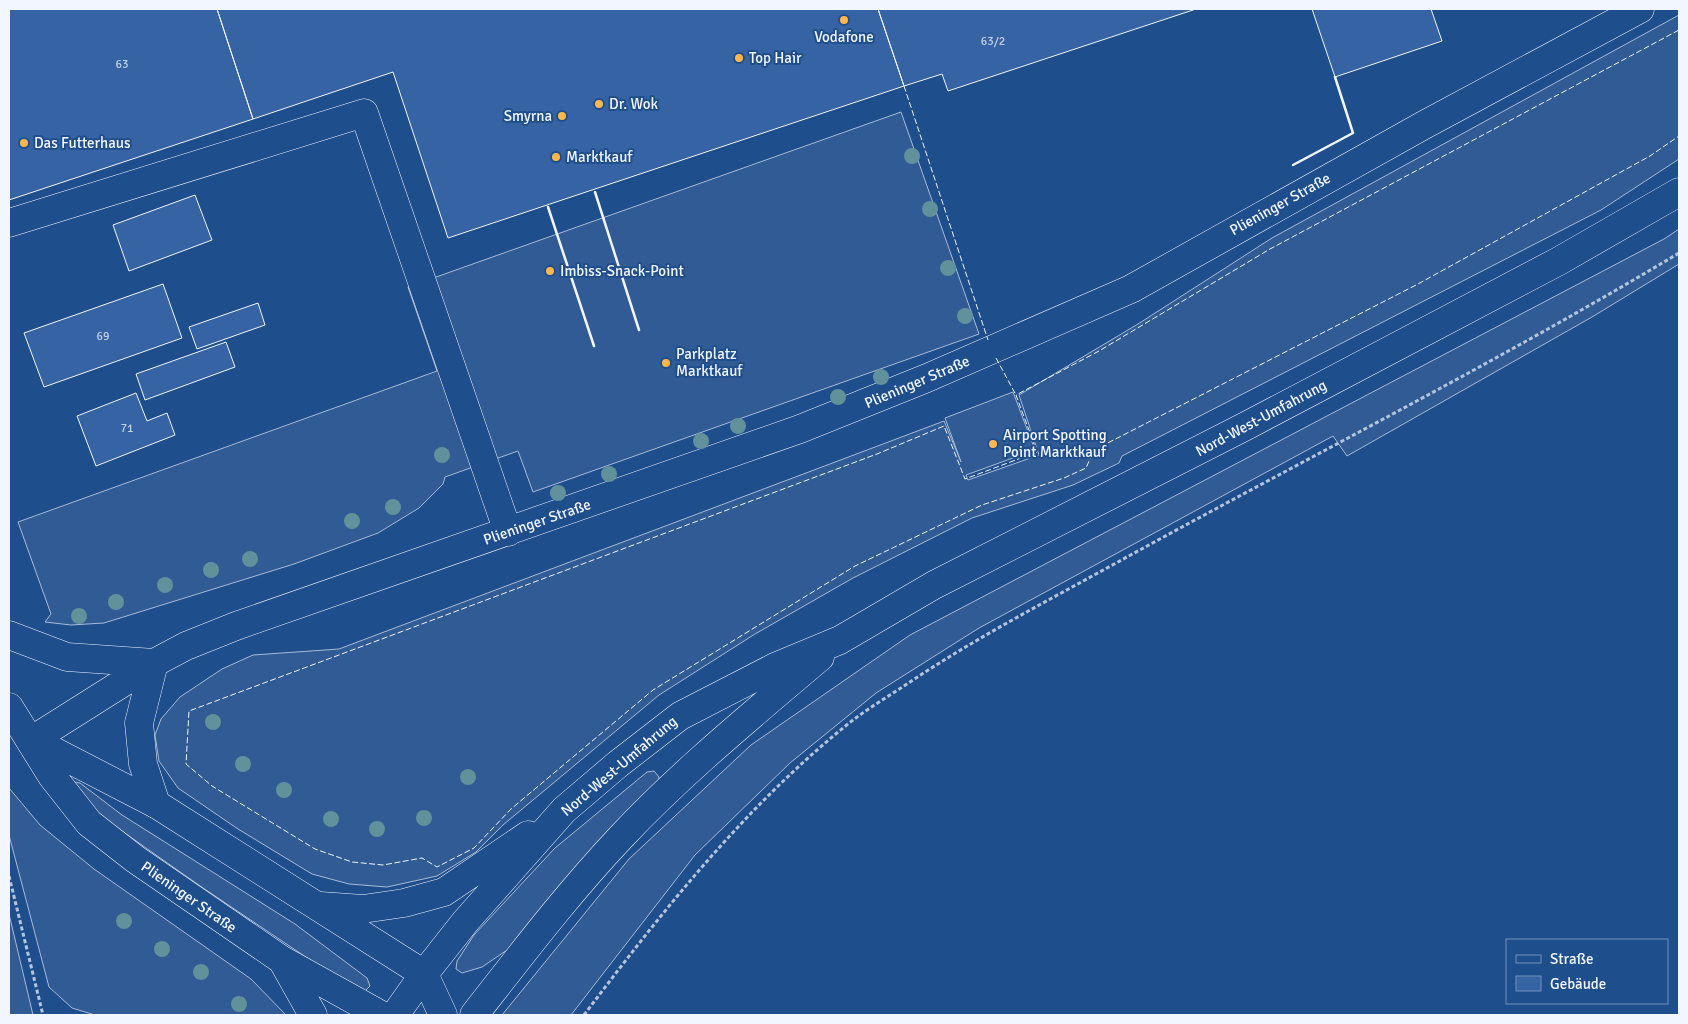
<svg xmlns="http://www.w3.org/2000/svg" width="1688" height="1024" font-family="Signika,sans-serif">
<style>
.built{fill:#305b95;stroke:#a8bbd7}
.building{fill:#3563a3;stroke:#f2f6ff}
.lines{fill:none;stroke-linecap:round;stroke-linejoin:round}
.minor-casing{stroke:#f2f6ff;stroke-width:29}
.major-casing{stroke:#f2f6ff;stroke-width:29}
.path{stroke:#b3c4dc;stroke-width:3;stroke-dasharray:4 2.5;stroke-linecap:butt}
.minor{stroke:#1f4e8c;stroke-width:28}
.major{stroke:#1f4e8c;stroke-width:28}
.fence{stroke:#f2f6ff;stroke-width:1;stroke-dasharray:6 2.5;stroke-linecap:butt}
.wall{stroke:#f2f6ff;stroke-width:2.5}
.tree{fill:#61919a}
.poi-dot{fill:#ffb74d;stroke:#1f4e8c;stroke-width:2}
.labels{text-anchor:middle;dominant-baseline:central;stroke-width:4;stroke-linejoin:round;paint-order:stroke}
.number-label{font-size:12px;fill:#c3d1e8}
.poi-label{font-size:15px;fill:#f2f6ff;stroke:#1f4e8c;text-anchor:start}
.street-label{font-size:15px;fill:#f2f6ff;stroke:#1f4e8c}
</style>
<rect width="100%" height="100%" fill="#1f4e8c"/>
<path class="built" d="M1679 15V159L1601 210 1122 456 1119 463 1073 485 972 518 853 578 755 634 659 695 503 825 476 852 437 876 387 887 349 884 312 874 238 829 178 788 159 761 155 735 161 719 180 697 222 669 253 655 339 649 944 421 961 462 945 418 1013 392 1035 450 966 475 968 480 1039 455 1019 395 1138 324 1272 238Z
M901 112 979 334 533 492 518 451 445 477 443 484 419 508 378 533 294 564 104 623 71 625 45 622 51 614 18 522 437 371 408 287Z
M1679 229V264L1592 317 1347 456 1333 436 979 628 876 693 790 763 695 855 571 1015H502L629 859 751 745 910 635 1664 239Z
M654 771 659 777 658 785 519 942 482 967 462 973 456 969 457 961 474 935 555 848 647 772Z
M74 782 80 783 122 815 295 924 367 978 370 986 365 991 358 992 203 888 119 829 76 795Z
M9 788 40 825 94 869 251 979 286 1015H95L72 1008 49 987 9 835Z
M9 914 33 1015H9Z"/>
<path class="building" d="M9 9H217L253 119 9 200Z
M217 9H878L904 86 448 238 393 72 253 119Z
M878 9H1196L948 91 942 74 904 86Z
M1312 9H1431L1442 41 1335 77Z
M195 195 212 240 129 271 113 225Z
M163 284 182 338 44 387 24 333Z
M258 303 265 325 197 349 189 327Z
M226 342 235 367 145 400 136 374Z
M136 393 147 421 167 413 175 435 96 466 77 416Z"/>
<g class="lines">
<defs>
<path id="minor" d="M9 223 364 113 508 532
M9 635 67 657 154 663
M154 663 139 723 143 764 156 804
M32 740 154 663 186 646 236 626 800 429 927 378 1131 289 1424 125 1640 9"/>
<path id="major" d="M9 707 52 776 89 823 135 859 282 960 381 1015
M32 740 156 804 424 974
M320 906 363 909 404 903 444 892 528 835
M282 960 313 1015
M424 974 443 1015
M395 1015 424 974 465 922 564 810 618 764 680 716 775 667 840 640 934 585 1244 427 1559 261 1679 192
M474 1015C521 955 568 893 621 837 682 772 752 715 820 657"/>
</defs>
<use href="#minor" class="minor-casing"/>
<use href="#major" class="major-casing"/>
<path class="path" d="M9 876 43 1015
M584 1015C664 909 748 803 853 720 869 708 887 697 904 686 975 638 1051 599 1127 557 1311 456 1499 361 1679 253"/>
<use href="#minor" class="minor"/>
<use href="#major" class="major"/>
<path class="fence" d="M1679 30 1270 249 1099 351 1016 395 1037 452 965 479 944 426 877 454 189 711 186 764 212 786 315 849 352 862 383 865 422 858 437 867 474 848 511 809 653 690 855 566 982 505 1064 478 1086 468 1094 450 1418 284 1650 156 1679 136
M904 86 988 340
M996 358 1016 395"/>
<path class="wall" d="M1293 165 1353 133 1335 77
M595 192 639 330
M548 207 594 346"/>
</g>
<g class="tree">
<circle cx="912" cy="156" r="8"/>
<circle cx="930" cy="209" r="8"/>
<circle cx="948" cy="268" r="8"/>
<circle cx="965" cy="316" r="8"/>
<circle cx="881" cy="377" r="8"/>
<circle cx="838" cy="397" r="8"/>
<circle cx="738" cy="426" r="8"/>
<circle cx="701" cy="441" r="8"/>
<circle cx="442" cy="455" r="8"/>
<circle cx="609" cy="474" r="8"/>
<circle cx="558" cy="493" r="8"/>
<circle cx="393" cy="507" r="8"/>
<circle cx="352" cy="521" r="8"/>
<circle cx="250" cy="559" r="8"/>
<circle cx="211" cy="570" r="8"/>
<circle cx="165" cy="585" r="8"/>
<circle cx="116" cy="602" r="8"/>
<circle cx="79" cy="616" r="8"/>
<circle cx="213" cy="722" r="8"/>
<circle cx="243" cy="764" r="8"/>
<circle cx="468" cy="777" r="8"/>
<circle cx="284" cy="790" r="8"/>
<circle cx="424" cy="818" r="8"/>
<circle cx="331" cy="819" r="8"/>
<circle cx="377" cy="829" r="8"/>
<circle cx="124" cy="921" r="8"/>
<circle cx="162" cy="949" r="8"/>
<circle cx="201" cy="972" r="8"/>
<circle cx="239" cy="1004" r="8"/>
</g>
<g class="poi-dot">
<circle cx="844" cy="20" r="5"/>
<circle cx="739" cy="58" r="5"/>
<circle cx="599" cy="104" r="5"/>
<circle cx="562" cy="116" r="5"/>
<circle cx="24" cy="143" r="5"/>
<circle cx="556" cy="157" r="5"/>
<circle cx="550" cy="271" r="5"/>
<circle cx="666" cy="363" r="5"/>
<circle cx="993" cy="444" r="5"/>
</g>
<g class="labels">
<g class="number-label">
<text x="993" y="41">63/2</text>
<text x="122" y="64">63</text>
<text x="103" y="336">69</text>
<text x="127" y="428">71</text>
</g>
<g class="poi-label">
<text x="844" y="37" text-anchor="middle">Vodafone</text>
<text x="749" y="58">Top Hair</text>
<text x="609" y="104">Dr. Wok</text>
<text x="552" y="116" text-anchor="end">Smyrna</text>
<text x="34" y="143">Das Futterhaus</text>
<text x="566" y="157">Marktkauf</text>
<text x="560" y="271">Imbiss-Snack-Point</text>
<text x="676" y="354">Parkplatz<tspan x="676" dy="17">Marktkauf</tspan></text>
<text x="1003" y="435">Airport Spotting<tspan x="1003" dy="17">Point Marktkauf</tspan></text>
</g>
<g class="street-label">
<text transform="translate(1280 204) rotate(-29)">Plieninger Straße</text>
<text transform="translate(917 382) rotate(-23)">Plieninger Straße</text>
<text transform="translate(1261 418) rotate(-28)">Nord-West-Umfahrung</text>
<text transform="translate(537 522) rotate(-19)">Plieninger Straße</text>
<text transform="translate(619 766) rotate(-40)">Nord-West-Umfahrung</text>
<text transform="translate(189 897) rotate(35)">Plieninger Straße</text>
</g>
</g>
<rect width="1688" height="1024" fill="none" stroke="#f2f6ff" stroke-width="20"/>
<rect x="1506" y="939" width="162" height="65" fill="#1f4e8c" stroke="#7391ba"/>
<rect x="1516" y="955" width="25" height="8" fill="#1f4e8c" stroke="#7391ba"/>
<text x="1550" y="964" font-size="15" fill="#f2f6ff">Straße</text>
<rect x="1516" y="976" width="25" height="15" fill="#3563a3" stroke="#7391ba"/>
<text x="1550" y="989" font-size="15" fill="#f2f6ff">Gebäude</text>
</svg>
